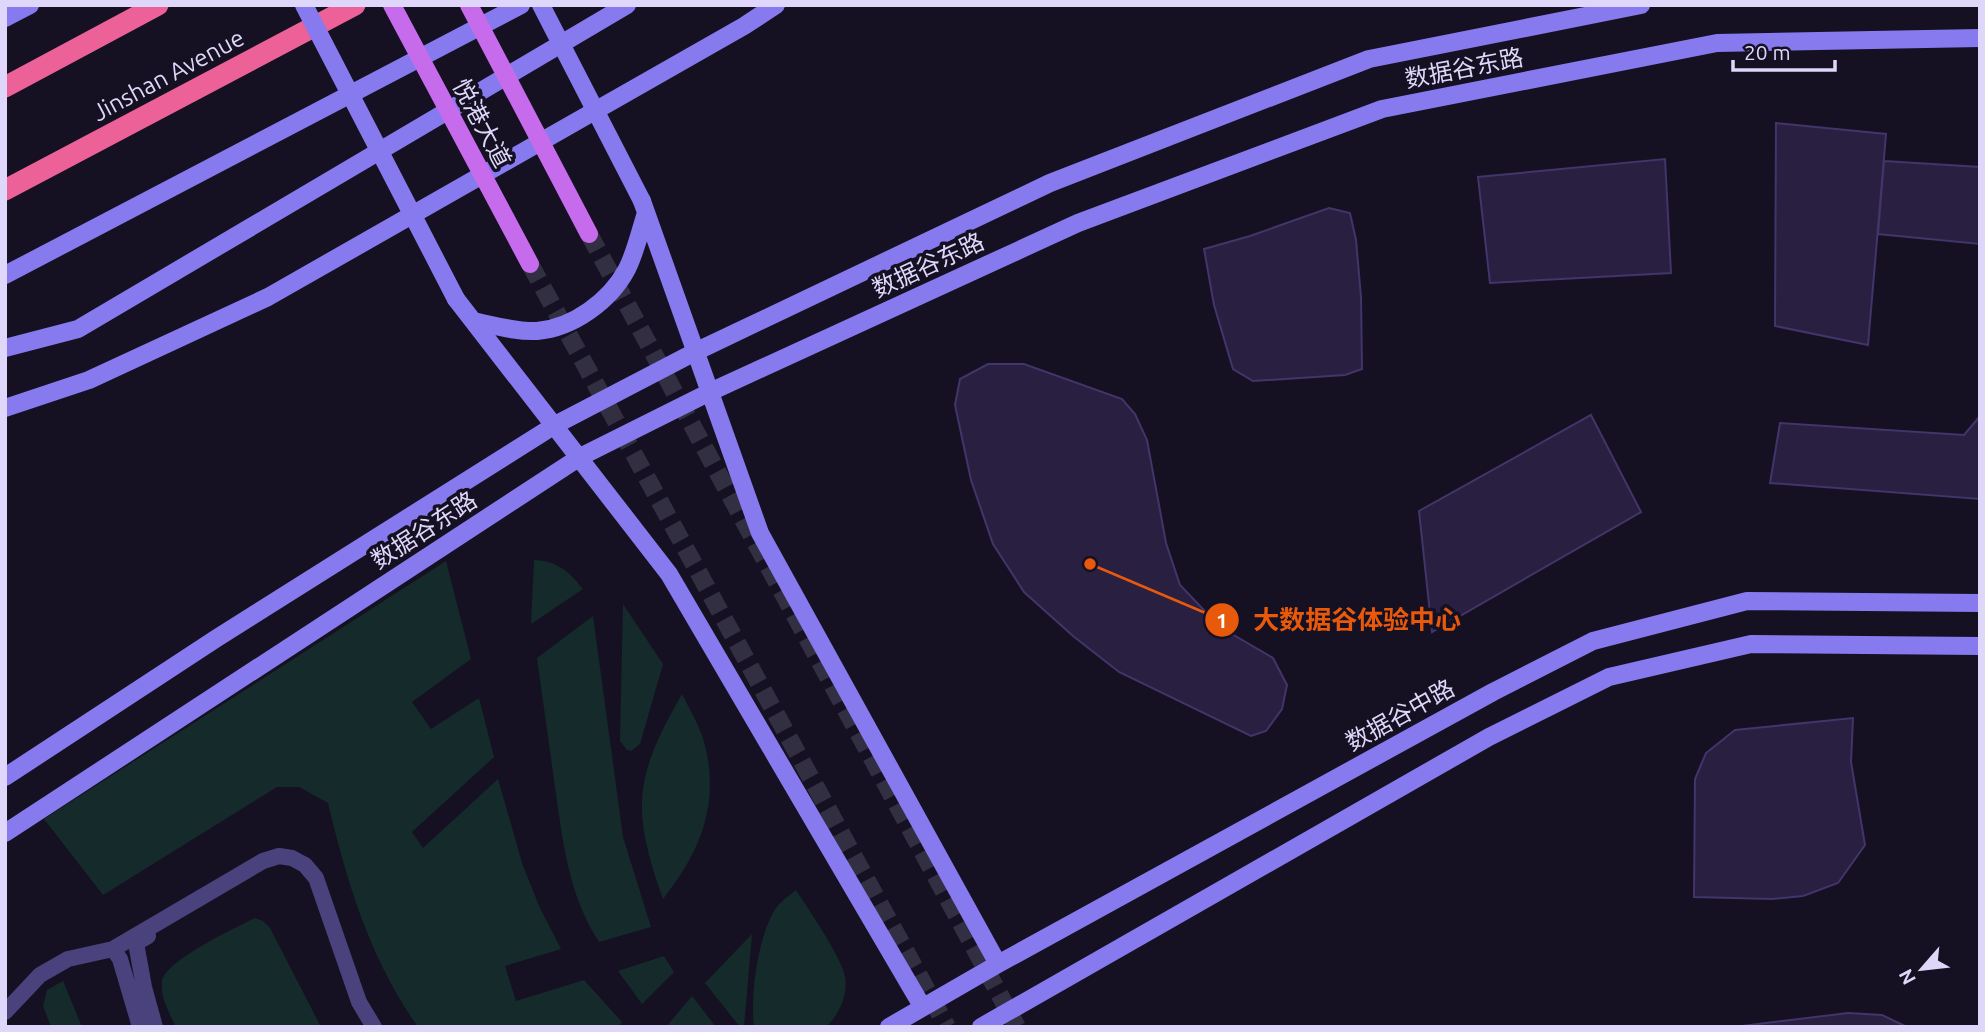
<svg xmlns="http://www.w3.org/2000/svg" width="1985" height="1032" font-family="Ubuntu,'Noto Sans SC',sans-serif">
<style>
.green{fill:#152a2b}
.building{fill:#291f41;stroke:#43346a;stroke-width:2}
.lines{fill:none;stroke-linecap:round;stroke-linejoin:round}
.primary-tunnel{stroke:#332f42;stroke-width:18;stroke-dasharray:18 9;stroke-linecap:butt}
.lane{stroke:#49427c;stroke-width:16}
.secondary{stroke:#867aee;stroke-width:18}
.highway{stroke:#eb6198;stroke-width:21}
.secondary-bridge{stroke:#867aee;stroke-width:18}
.primary-bridge{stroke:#c76bed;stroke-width:18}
.labels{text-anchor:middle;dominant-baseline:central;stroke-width:7;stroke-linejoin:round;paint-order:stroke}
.street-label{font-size:24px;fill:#ded7fa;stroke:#151122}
.leader{fill:none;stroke:#e8590c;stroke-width:2.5}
.callout-dot{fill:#e8590c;stroke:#151122;stroke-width:2.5}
.mark-label{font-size:21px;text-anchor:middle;font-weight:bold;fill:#fff}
.callout-label{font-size:26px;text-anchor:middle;font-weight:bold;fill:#e8590c;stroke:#151122;stroke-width:7;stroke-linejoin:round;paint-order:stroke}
</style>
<rect width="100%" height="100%" fill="#151122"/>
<path class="green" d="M534 560C557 561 569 571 583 589L531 624Z
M446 561 471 659 412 702 431 729 479 698 494 757 412 832 423 848 498 779 523 866 540 908 561 949 505 966 516 1001 584 980 622 1022 618 1027H418C370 959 347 883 328 803L299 787H277L103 895 44 819Z
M623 604 663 664 640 744 631 751 627 750 620 741Z
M593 616 623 837 651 927 599 942C568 894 563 842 555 787 549 744 543 701 537 658Z
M682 694C689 708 698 723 703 738 721 801 702 850 663 899 631 808 634 778 682 694Z
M796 890C808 909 842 957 845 977 848 995 839 1015 826 1027H754C750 995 758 935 776 908 781 901 790 895 796 890Z
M255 918 263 921 270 928 321 1027H176C169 1012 160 998 162 981 166 960 235 928 255 918Z
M752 934 744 1027H740L705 983Z
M664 956 674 972 642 1004 618 971Z
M63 981 82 1027H51L43 1006 47 990Z
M692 996 716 1027H666Z"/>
<path class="building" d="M1776 123 1886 134 1868 345 1775 326Z
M1665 159 1671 273 1490 283 1478 177Z
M1884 161 1980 167V244L1878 234Z
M1329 208 1350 213 1356 240 1361 297 1362 369 1345 375 1253 381 1233 369 1214 305 1204 249 1250 236Z
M988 364H1024L1122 399 1135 414 1147 440 1166 543 1180 585 1220 627 1273 658 1287 685 1282 709 1266 731 1251 736 1119 672 1073 636 1024 592 993 544 971 480 955 405 960 379Z
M1591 415 1641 512 1432 632 1419 511Z
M1980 416V499L1770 483 1780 423 1964 435Z
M1853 718 1851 762 1865 845 1838 883 1803 896 1772 899 1694 897 1695 779 1706 753 1735 730Z
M1848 1013 1882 1015 1907 1027H1734Z"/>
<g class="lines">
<path class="primary-tunnel" d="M589 234 1017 1027
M530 264 947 1027"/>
<path class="lane" d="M148 936 136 943 144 987 155 1027
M113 949 120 959 140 1027
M5 1012 40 975 68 959 113 949 263 861 279 856 292 858 305 865 316 878 359 1002 374 1027"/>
<path class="secondary" d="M5 18 30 5
M642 201 760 533 998 964
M5 275 521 5
M456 299 669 574 922 1006
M473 321C493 325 516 332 537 331 573 328 610 301 627 269 636 251 640 231 646 213
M5 348 78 329 627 5
M5 408 89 380 268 297 744 26 776 5
M5 777 217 638 555 425 695 352 1050 183 1369 59 1641 5
M5 833 580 457 710 392 1078 223 1382 109 1717 43 1980 38
M889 1027 998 964 1493 692 1593 641 1747 601 1980 603
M981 1027 1489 737 1609 677 1751 644 1980 646"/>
<path class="highway" d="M5 87 158 5
M5 190 355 5"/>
<path class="secondary-bridge" d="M304 5 456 299
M541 5 642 201"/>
<path class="primary-bridge" d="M392 5 530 264
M469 5 589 234"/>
</g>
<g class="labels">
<g class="street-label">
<text transform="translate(1464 68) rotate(-11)">数据谷东路</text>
<text transform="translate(168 75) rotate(-28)">Jinshan Avenue</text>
<text transform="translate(482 123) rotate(62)">悦港大道</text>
<text transform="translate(928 265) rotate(-25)">数据谷东路</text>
<text transform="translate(424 530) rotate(-33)">数据谷东路</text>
<text transform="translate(1400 715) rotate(-29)">数据谷中路</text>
</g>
</g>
<path class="leader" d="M1090 564L1222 620"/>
<g class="callout-dot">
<circle cx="1090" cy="564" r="7"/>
<circle cx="1222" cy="620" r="18"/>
</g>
<g class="mark-label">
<text x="1222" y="628">1</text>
</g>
<g class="callout-label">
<text x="1357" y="629">大数据谷体验中心</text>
</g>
<rect width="1985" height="1032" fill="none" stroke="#ded7fa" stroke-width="14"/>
<g transform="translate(1922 969) rotate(242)" stroke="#151122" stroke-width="5" paint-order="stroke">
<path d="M0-5L12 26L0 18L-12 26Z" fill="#ded7fa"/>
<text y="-10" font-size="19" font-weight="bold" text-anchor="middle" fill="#ded7fa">N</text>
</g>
<path d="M1733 60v10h102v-10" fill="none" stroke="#ded7fa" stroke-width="3.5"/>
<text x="1744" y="60" font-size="21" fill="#ded7fa" stroke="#151122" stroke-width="5" paint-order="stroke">20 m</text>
</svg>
